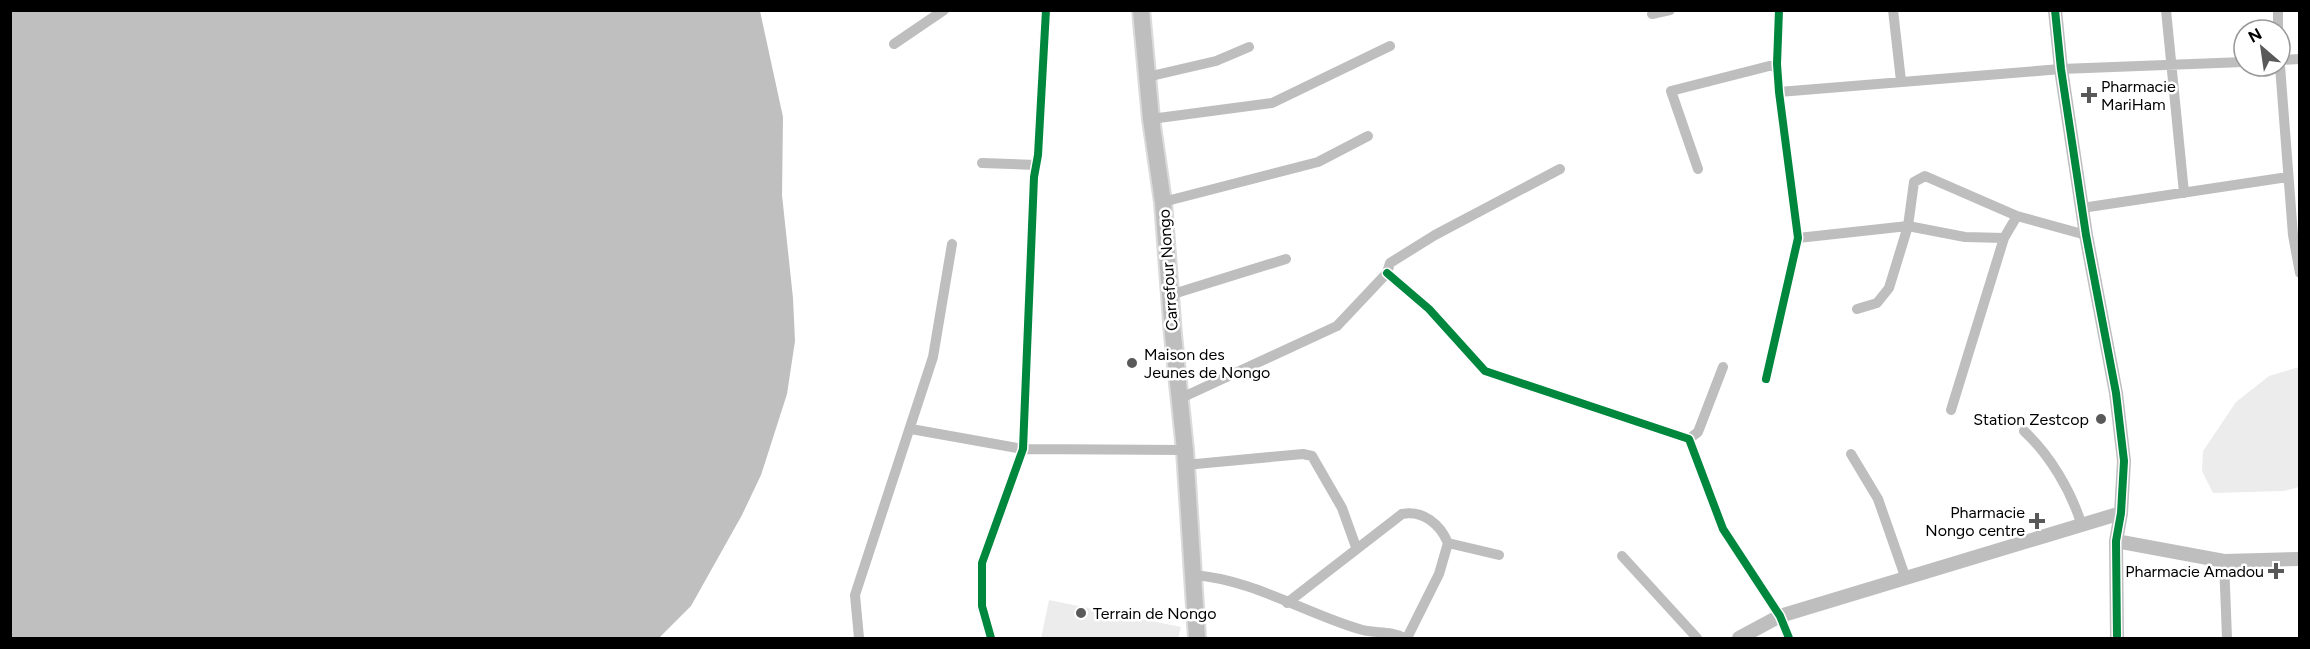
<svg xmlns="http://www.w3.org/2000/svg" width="2310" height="649" font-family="Figtree,sans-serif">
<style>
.green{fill:#ececec}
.water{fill:#bfbfbf}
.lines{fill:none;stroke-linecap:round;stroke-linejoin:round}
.primary-casing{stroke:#dbdbdb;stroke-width:20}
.minor{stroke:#bebebe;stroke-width:10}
.tertiary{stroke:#bebebe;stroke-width:14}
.primary{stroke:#bebebe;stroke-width:16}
.cycleway-casing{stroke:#fff;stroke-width:11}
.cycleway{stroke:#00873e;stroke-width:8}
.poi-dot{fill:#595959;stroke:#fff;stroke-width:2}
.labels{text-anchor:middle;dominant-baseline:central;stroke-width:5;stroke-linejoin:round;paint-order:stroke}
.poi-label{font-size:16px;fill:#000;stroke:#fff;text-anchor:start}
.street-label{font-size:16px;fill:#000;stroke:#fff}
</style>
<rect width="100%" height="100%" fill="#fff"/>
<path class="green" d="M2299 367V487L2284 491 2213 493 2202 471 2203 451 2236 402 2269 376Z
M1049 600 1181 627 1178 638H1041Z"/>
<path class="water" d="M10 11H760L783 117 782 195 793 298 795 341 787 394 761 475 742 515 691 606 659 638H11Z"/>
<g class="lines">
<defs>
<path id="primary" d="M1141 10 1151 119 1163 202 1173 335 1185 450 1197 638"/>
</defs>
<use href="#primary" class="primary-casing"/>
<path class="minor" d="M1893 10 1901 81
M2166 10 2184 193
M2278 10V30
M1652 14 1670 10
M894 44 944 10
M2280 60 2300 59
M2280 66 2293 235 2300 273
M1147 77 1216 61 1249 47
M1779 92 2061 69 2244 62
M1151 119 1272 103 1390 46
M982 163 1036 165
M1698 169 1671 91 1777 64
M1163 202 1318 162 1368 136
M2082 208 2288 177
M1798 238 1908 226 1965 237 2004 238 2017 216
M1387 273 1429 309 1485 371 1689 439 1723 529 1780 616 1789 638
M1170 295 1286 259
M1857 309 1877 303 1889 288 1908 226 1914 182 1925 176 2017 216 2086 235
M1766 379 1798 238 1779 92 1777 64 1779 10
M1179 399 1337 326 1387 273 1390 263 1435 235 1560 169
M1951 410 2004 238
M911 429 1023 449 1185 450
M2024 431C2050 455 2071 491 2081 523
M1689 439 1698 432 1723 367
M1851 454 1878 499 1906 579
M1185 465 1303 454 1312 456 1342 508 1356 547
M1448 543 1499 555
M1622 556 1697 638
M2224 561 2227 638
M1193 575C1251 579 1303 612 1359 629 1373 634 1391 630 1404 638
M1287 603 1402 514C1423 510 1440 524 1448 543L1439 574 1407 638
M859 638 855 595 933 357 952 244
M991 638 982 606V563L1023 449 1034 177 1038 155 1046 10"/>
<path class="tertiary" d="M2055 10 2061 69 2086 235 2116 393 2124 461 2121 513 2116 541 2117 638
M2116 541 2224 561 2300 559
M1739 638 1780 616 2121 513"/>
<use href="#primary" class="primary"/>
<defs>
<path id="cycleway" d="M2055 10 2061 69 2086 235 2116 393 2124 461 2121 513 2116 541 2117 638
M1387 273 1429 309 1485 371 1689 439 1723 529 1780 616 1789 638
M1766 379 1798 238 1779 92 1777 64 1779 10
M991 638 982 606V563L1023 449 1034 177 1038 155 1046 10"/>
</defs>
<use href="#cycleway" class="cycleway-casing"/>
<use href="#cycleway" class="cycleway"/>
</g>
<g class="poi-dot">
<path d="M2086 86h6v6h6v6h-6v6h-6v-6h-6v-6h6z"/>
<circle cx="1132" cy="363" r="6"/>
<circle cx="2101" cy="419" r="6"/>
<path d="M2034 512h6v6h6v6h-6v6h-6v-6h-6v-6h6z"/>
<path d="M2273 562h6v6h6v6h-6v6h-6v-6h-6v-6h6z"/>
<circle cx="1081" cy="613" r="6"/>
</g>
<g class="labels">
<g class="poi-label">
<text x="2101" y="86">Pharmacie<tspan x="2101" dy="18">MariHam</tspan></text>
<text x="1144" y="354">Maison des<tspan x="1144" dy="18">Jeunes de Nongo</tspan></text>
<text x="2089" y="419" text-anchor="end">Station Zestcop</text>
<text x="2025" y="512" text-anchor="end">Pharmacie<tspan x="2025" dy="18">Nongo centre</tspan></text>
<text x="2264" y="571" text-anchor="end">Pharmacie Amadou</text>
<text x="1093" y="613">Terrain de Nongo</text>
</g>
<g class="street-label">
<text transform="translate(1168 270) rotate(-94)">Carrefour Nongo</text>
</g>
</g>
<rect width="2310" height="649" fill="none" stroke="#000000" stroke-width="24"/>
<g transform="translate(2262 48) rotate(331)"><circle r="28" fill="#ffffff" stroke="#999999" stroke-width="1.5"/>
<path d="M0-4.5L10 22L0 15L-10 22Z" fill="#595959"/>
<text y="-9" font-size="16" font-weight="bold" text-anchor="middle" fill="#000000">N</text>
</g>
</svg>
